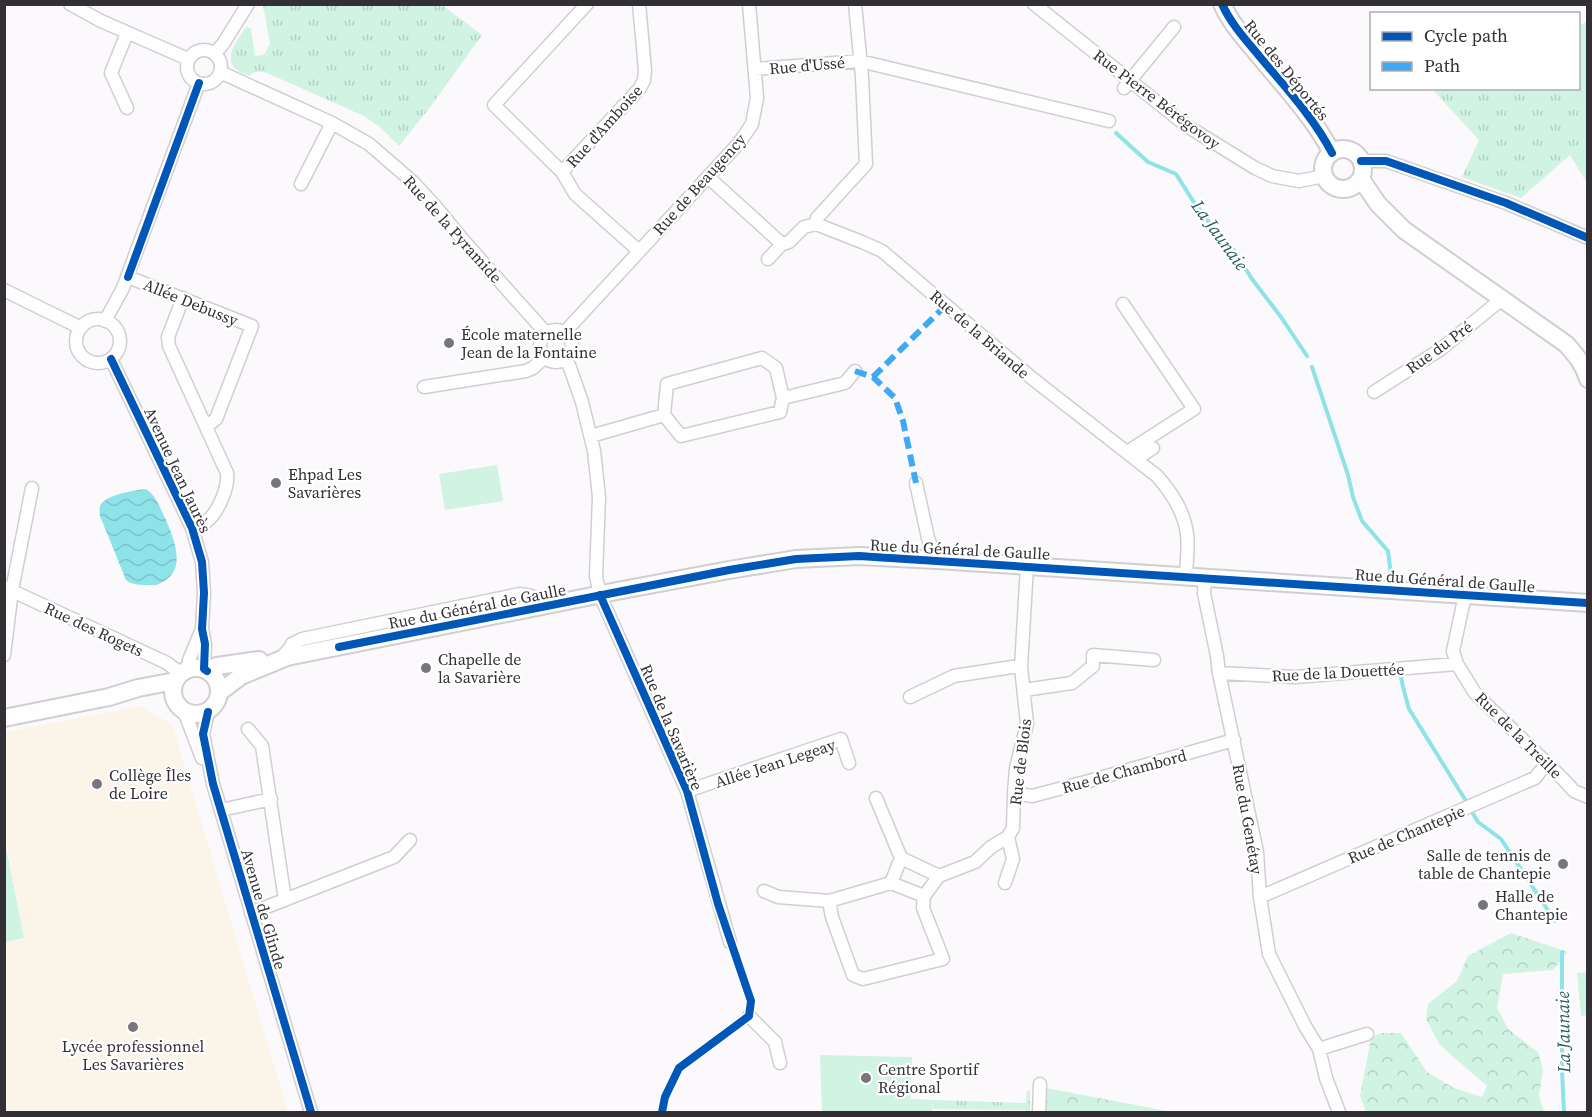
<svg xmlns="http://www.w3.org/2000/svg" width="1592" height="1117" font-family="'Source Serif 4',serif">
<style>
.education{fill:#faf4e9}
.grass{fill:url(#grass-tufts)}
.forest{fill:url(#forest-crowns)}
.pitch{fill:#d0f3e3}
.water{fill:url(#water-waves)}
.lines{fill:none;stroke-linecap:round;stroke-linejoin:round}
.stream{stroke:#8ee3e8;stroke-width:4}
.street-casing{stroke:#d0ced1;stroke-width:15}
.secondary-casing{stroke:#d0ced1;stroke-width:20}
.street{stroke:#fefeff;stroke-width:12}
.secondary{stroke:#fefeff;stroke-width:16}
.quiet{stroke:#3fa9f5;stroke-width:6;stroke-dasharray:12 6;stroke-linecap:butt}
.cycleway-casing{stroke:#fff;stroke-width:11}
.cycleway{stroke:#0057b8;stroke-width:8}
.poi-dot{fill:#79767b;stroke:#fff;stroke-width:2}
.labels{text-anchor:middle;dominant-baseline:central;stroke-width:4.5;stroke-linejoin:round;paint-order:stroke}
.street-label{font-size:16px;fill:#333035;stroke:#fff}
.poi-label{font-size:16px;fill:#333035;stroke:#fff;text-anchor:start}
.water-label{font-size:18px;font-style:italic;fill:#275b5e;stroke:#fff}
</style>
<defs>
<pattern id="grass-tufts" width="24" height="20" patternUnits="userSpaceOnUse" patternTransform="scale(1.5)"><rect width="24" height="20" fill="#d0f3e3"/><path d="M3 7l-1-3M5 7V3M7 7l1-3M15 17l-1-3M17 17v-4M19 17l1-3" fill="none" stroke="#b3d1c3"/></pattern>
<pattern id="forest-crowns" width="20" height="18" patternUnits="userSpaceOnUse" patternTransform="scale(1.5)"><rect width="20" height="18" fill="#d0f3e3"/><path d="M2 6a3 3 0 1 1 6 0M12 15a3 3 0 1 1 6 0" fill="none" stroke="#b3d1c3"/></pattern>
<pattern id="water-waves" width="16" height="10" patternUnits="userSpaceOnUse" patternTransform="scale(1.5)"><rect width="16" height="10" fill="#8ee3e8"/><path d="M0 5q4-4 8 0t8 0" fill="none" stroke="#7bc3c8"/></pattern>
</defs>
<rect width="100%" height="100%" fill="#fbf9fc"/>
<path class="education" d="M139 706 172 724 288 1112H5V942L24 938 5 837V732Z"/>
<path class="grass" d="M263 5H442L482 35 431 106 399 146 380 127 362 115 267 73C260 72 254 70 250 76 246 74 240 73 237 70 221 59 239 38 246 27L251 28 255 56 264 55 270 44Z
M1587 21V183L1570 155 1521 198 1462 177 1479 140 1432 89 1578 88 1579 26Z
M1027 1091H1030V1112H1026V1110L933 1109V1100L1026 1103Z"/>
<path class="forest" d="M1511 933 1568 952 1553 970 1503 974 1497 1008 1509 1030 1538 1052 1543 1069 1539 1095 1544 1112H1366L1360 1096 1371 1038 1380 1033H1401L1427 1072 1454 1088 1482 1097 1487 1086 1440 1045 1426 1019 1428 1004 1457 981 1468 956Z
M1046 1088 1172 1112H1045Z"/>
<path class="pitch" d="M497 465 503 501 445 510 439 474Z
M4 837 24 938 5 942H4Z
M1587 972V1015L1581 1016 1577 973Z
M820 1055 912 1057 911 1099 933 1100 932 1112H822Z"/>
<path class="water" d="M146 489C156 495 161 510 166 520 173 537 186 566 166 580 160 584 156 586 149 585 141 585 132 585 126 580L100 516C100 513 99 509 100 506 104 495 135 490 146 489Z"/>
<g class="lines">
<path class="stream" d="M1116 133 1148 162 1176 174 1193 201 1227 246 1233 249 1252 279 1281 317 1307 356
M1312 367 1348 475 1353 497 1362 521 1388 551 1391 575
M1401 677 1403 687 1409 709 1466 801
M1472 812 1478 822 1501 839 1555 921
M1562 952V1071L1564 1112"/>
<defs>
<path id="street" d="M70 4 101 21 188 59
M639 4 645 70 644 80 640 88 562 172 575 194 639 251
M1034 4 1187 126 1255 168 1272 176 1299 181 1324 176
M187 67a17 17 0 1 1 34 0a17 17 0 1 1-34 0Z
M215 53 223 44 248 4
M755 69 860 61 1109 121
M220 72 332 123 369 144 414 183 436 207 463 240 546 333
M1124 88 1174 27
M127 108 111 73 127 33
M1361 161H1386L1506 203 1588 238
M562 172 494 105 587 4
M708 177 782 244 789 242 804 227 816 224
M301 184 332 123
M816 224 862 242 882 251 1033 379 1157 476C1172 493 1184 511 1187 534 1189 548 1186 563 1186 577
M816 224 817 218 866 164 862 77 855 4
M768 259 782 244
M128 277 252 326 216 419 207 426
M4 290 81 328
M183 298 168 337 169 346 227 473C229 487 218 513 206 522 202 524 196 526 192 528
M1123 304 1194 409 1127 452
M76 341a22 22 0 1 1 44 0a22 22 0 1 1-44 0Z
M105 321 123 288 199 83
M540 346a16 16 0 1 1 32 0a16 16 0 1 1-32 0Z
M564 333 739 143 752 124 757 98 749 4
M762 358 776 368 783 398 780 412 681 436 664 415 667 384Z
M111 359 192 528 202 562 204 593 202 629 205 644 204 669
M563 359 569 365 582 402 594 451 599 497 596 576 600 595 687 791 730 942
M424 387 526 371 533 368 545 357
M1374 392 1441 349 1503 298
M783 398 845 383 855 371
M591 436 664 415
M1136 459 1153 448
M916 483 928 538 937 560
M1205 579 1204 593 1217 656 1219 673 1257 852 1260 897 1269 954 1305 1026 1319 1049 1326 1078 1339 1112
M4 587 167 663 181 674
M1465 595 1453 651 1457 664 1475 693 1564 780 1574 791 1588 797
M4 655 12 590 32 488
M281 658 290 648 292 644 302 639 520 594 531 596 532 608
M188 670 189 660 202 629
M1219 673 1295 677 1457 664
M1024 690 1072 683 1093 666V655L1154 660
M910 697 954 676 1012 667H1021
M184 711 202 758
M208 712 203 734 213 784 311 1112
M248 729 262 746 285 900
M687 791 841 739 849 763
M1014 793 1032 796 1089 781 1234 740
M876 798 901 858
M221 810 271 799
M1005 883 1013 859 1008 837 1013 828 1014 793 1016 768 1027 724 1021 667 1027 566
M764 891 778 897 829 901 891 883
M924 896 891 883 901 858 939 876
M1260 897 1535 778 1546 764
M829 901 832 917 853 975 863 979 943 959 923 908 924 896 939 876 975 862 991 847 1008 837
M251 913 394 857 410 840
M749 1016 775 1042 780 1063
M1319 1049 1367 1034
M1039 1112 1040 1084"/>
<path id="secondary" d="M1222 4C1231 24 1246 40 1260 57 1285 87 1314 118 1332 153
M1323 169a20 20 0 1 1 40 0a20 20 0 1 1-40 0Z
M1361 179 1378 204 1404 230 1566 344C1576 355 1584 365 1588 379
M173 691a23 23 0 1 1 46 0a23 23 0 1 1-46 0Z
M207 671 217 666 259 660
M220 692 241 676 287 657 617 591 729 570 796 559 859 556 937 560 1588 603
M4 718 109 697 138 688 175 681"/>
</defs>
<use href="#street" class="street-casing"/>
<use href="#secondary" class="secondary-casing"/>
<use href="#street" class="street"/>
<use href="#secondary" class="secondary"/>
<path class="quiet" d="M855 371 873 377 895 398 903 421 916 483
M873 377 946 305"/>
<defs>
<path id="cycleway" d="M1222 4C1231 24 1246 40 1260 57 1285 87 1314 118 1332 153
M1361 161H1386L1506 203 1588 238
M128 277 199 83
M111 359 192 528 202 562 204 593 202 629 205 644 204 669 207 671
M600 595 687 791 718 904 751 1001 749 1016 679 1068 665 1097 662 1112
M339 647 729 570 796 559 859 556 1587 603
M208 712 203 734 213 784 311 1112"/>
</defs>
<use href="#cycleway" class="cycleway-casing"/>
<use href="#cycleway" class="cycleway"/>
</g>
<g class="poi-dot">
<circle cx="449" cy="343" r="6"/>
<circle cx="276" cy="483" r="6"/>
<circle cx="426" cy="668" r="6"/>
<circle cx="97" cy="784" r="6"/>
<circle cx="1563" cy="864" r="6"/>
<circle cx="1483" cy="905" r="6"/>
<circle cx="133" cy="1027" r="6"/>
<circle cx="866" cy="1078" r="6"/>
</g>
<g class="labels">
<g class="street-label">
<text transform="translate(807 65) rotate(-5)">Rue d'Ussé</text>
<text transform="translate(1287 70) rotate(51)">Rue des Déportés</text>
<text transform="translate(1157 99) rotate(37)">Rue Pierre Bérégovoy</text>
<text transform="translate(604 126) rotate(-48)">Rue d'Amboise</text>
<text transform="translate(699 184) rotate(-48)">Rue de Beaugency</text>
<text transform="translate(453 229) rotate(48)">Rue de la Pyramide</text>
<text transform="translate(191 302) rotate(22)">Allée Debussy</text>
<text transform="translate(980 334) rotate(41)">Rue de la Briande</text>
<text transform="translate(1439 347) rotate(-36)">Rue du Pré</text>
<text transform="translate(178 470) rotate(65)">Avenue Jean Jaurès</text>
<text transform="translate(960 549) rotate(3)">Rue du Général de Gaulle</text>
<text transform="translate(1445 580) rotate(4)">Rue du Général de Gaulle</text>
<text transform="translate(477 606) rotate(-11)">Rue du Général de Gaulle</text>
<text transform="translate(94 629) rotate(25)">Rue des Rogets</text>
<text transform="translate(1338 672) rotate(-3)">Rue de la Douettée</text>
<text transform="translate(672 727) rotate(67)">Rue de la Savarière</text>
<text transform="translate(1519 735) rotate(45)">Rue de la Treille</text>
<text transform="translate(1020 762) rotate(-83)">Rue de Blois</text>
<text transform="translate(775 763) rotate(-18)">Allée Jean Legeay</text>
<text transform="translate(1124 771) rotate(-15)">Rue de Chambord</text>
<text transform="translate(1248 819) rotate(80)">Rue du Genétay</text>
<text transform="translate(1406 834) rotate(-23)">Rue de Chantepie</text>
<text transform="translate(264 909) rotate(74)">Avenue de Glinde</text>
</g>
<g class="poi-label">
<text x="461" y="334">École maternelle<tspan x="461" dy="18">Jean de la Fontaine</tspan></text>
<text x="288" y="474">Ehpad Les<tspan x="288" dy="18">Savarières</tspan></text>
<text x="438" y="659">Chapelle de<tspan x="438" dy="18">la Savarière</tspan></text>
<text x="109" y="775">Collège Îles<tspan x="109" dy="18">de Loire</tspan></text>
<text x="1551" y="855" text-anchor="end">Salle de tennis de<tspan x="1551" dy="18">table de Chantepie</tspan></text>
<text x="1495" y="896">Halle de<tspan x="1495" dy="18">Chantepie</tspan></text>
<text x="133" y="1046" text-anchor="middle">Lycée professionnel<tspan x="133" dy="18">Les Savarières</tspan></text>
<text x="878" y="1069">Centre Sportif<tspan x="878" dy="18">Régional</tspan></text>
</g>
<g class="water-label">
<text transform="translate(1220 235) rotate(54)">La Jaunaie</text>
<text transform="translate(1563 1032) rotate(-91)">La Jaunaie</text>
</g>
</g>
<rect width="1592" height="1117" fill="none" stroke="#333035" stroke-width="12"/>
<rect x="1370" y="12" width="210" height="78" fill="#ffffff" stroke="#adacae" stroke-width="1.5"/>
<rect x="1382" y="32" width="30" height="9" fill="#0057b8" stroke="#adacae" stroke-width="1.5"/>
<text x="1424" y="42" font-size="18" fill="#333035">Cycle path</text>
<rect x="1382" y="62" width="30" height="9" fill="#3fa9f5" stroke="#adacae" stroke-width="1.5"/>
<text x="1424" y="72" font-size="18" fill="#333035">Path</text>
</svg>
